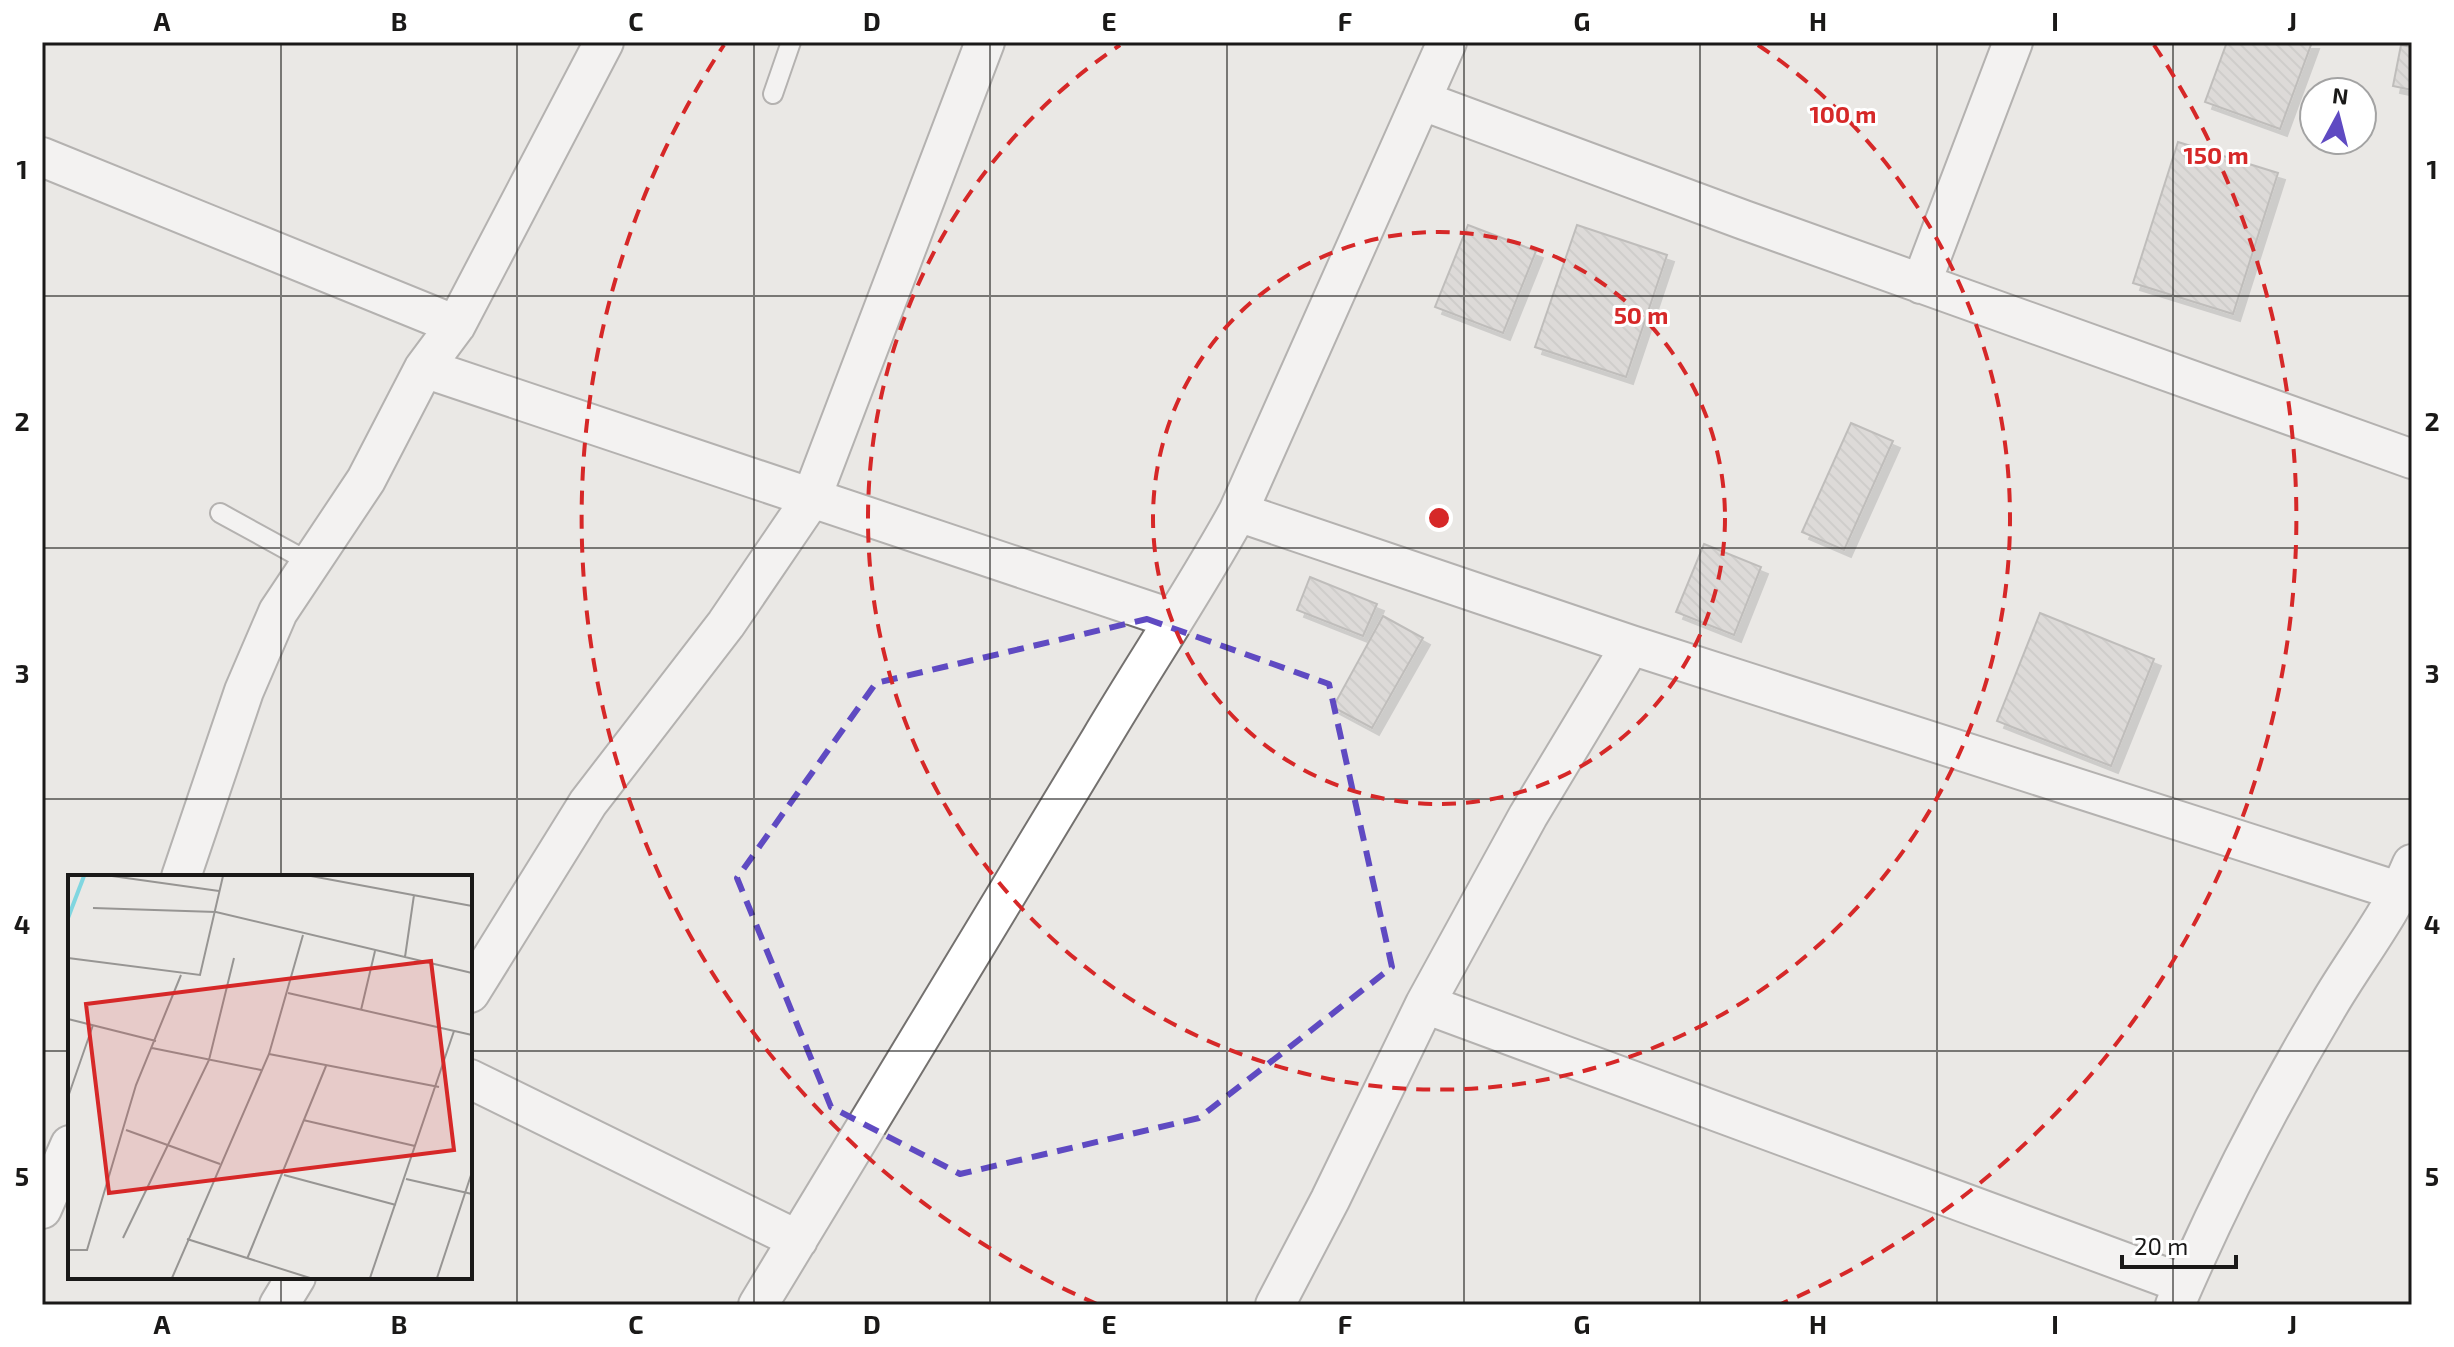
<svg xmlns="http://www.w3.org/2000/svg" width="2454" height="1347" font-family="'Exo 2',sans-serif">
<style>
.building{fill:url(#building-back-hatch);stroke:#8d8b88;stroke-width:2;filter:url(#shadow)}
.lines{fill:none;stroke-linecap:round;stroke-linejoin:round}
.lane-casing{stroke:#74716f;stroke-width:22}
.street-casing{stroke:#74716f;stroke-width:42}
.lane{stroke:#fff;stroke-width:18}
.street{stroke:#fff;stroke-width:38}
.marked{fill:none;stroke:#5f4ac2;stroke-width:6;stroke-dasharray:16 10;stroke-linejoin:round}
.grid{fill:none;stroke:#1a1918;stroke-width:2;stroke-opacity:0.55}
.ring{fill:none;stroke:#d62828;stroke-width:4;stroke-dasharray:14 10}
.inset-river{fill:none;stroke:#80d6e0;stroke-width:4}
.inset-road{fill:none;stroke:#979593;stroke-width:2}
.view{fill:#d62828;fill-opacity:0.15;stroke:#d62828;stroke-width:4}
.inset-edge{fill:none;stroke:#1a1918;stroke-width:4}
.centre{fill:#d62828;stroke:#fff;stroke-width:4}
.ring-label{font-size:24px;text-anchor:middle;font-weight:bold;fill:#d62828;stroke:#fff;stroke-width:6;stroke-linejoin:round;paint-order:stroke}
.neatline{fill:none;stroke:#1a1918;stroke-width:3}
.grid-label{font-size:26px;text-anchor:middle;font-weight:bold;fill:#1a1918}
</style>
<defs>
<pattern id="building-back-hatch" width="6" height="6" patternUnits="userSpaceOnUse" patternTransform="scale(2)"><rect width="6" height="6" fill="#cecbc8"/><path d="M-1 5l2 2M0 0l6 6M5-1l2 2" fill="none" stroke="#b0aeab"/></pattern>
<filter id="shadow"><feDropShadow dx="7" dy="7" stdDeviation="0" flood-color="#0004"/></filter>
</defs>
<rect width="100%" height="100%" fill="#eae8e5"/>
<path class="building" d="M2227 42H2312L2280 129 2205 102Z
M2401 45 2412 47V90L2393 86Z
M2178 142 2278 173 2233 314 2133 283Z
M1468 225 1536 251 1503 333 1435 307Z
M1577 225 1667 255 1626 377 1535 347Z
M1851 423 1893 441 1844 550 1802 532Z
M1704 544 1761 567 1734 635 1676 612Z
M1310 577 1377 604 1363 636 1297 610Z
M2040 613 2154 659 2111 766 1997 721Z
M1383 616 1423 638 1372 728 1333 707Z"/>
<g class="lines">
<defs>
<path id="lane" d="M773 94 791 42
M220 513 311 563"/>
<path id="street" d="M1423 101 1744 220 2412 459
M42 157 456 325
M1921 284 2013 42
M424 368 1173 619
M1238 512 1631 645 2401 892
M181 877 244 691 278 612 366 480 424 368 456 325 604 42
M470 993 588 803 726 624 811 499 985 42
M1425 1004 2184 1284
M470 1079 798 1240
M42 1209 70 1145
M279 1305 296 1277
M758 1305C872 1117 986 928 1100 740 1145 664 1195 590 1238 512L1447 42
M1275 1305 1330 1200 1425 1004 1528 816 1631 645
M2175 1305C2219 1203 2271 1101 2328 1006 2356 958 2391 915 2412 864"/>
</defs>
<use href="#lane" class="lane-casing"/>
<use href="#street" class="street-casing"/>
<use href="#lane" class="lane"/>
<use href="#street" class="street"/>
</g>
<path d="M0 0H2454V1347H0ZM1147 619 1329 684 1392 967 1199 1118 960 1174 831 1107 737 878 876 683Z" fill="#eae8e5" fill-opacity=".55" fill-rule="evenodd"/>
<path class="marked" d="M1147 619 1329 684 1392 967 1199 1118 960 1174 831 1107 737 878 876 683Z"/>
<path class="grid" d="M281 42V877M517 42V1305M754 42V1305M990 42V1305M1227 42V1305M1464 42V1305M1700 42V1305M1937 42V1305M2173 42V1305M42 296H2412M42 548H2412M42 799H2412M42 1051H70M470 1051H2412M281 1277V1305"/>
<g class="ring">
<circle cx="1439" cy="518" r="286"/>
<path d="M1758 45A571 571 0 1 1 1120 45"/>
<path d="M1097 1304A857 857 0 0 1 724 45M2154 45A857 857 0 0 1 1781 1304"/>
</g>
<g transform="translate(68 875)">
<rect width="404" height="404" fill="#eae8e5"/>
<path class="inset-river" d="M0 43 16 1"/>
<path class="inset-road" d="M44 1 151 16M243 1 404 31M25 33 148 37 404 98M337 82 346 20M0 83 132 100 155 1M220 118 404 160M293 135 307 76M0 144 88 166M84 173 193 195M201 179 371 212M0 222 25 150M235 245 347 271M58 255 152 289M216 300 328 330M338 304 404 319M55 363 141 185 166 83M119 364 242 403M0 375H19L68 210 113 100M179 384 258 191M104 403 201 179 235 60M302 403 386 156M369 403 404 297"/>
<path class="view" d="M363 86 386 275 41 318 18 129Z"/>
<rect width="404" height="404" class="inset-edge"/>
</g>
<circle cx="1439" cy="518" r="12" class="centre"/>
<g class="ring-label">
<text x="1843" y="123">100 m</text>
<text x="2216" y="164">150 m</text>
<text x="1641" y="324">50 m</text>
</g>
<rect width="2454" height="1347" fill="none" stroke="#ffffff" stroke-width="88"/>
<g transform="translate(2338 116) rotate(7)"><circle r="38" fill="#ffffff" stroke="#a3a3a3" stroke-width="2"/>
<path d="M0-6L14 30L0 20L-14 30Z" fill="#5f4ac2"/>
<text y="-12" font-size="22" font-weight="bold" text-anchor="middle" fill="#1a1918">N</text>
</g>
<path d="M2122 1255v12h114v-12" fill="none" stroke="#1a1918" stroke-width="4"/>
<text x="2134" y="1255" font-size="24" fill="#1a1918" stroke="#ffffff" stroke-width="6" paint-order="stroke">20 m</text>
<rect x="44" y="44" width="2366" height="1259" class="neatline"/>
<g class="grid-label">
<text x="162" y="31">A</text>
<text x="399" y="31">B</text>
<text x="636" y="31">C</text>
<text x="872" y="31">D</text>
<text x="1109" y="31">E</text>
<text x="1345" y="31">F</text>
<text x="1582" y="31">G</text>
<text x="1818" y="31">H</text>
<text x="2055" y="31">I</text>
<text x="2292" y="31">J</text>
<text x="22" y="179">1</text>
<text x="2432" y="179">1</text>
<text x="22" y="431">2</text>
<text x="2432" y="431">2</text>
<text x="22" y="683">3</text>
<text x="2432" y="683">3</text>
<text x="22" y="934">4</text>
<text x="2432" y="934">4</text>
<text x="22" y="1186">5</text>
<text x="2432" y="1186">5</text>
<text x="162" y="1334">A</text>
<text x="399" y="1334">B</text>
<text x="636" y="1334">C</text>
<text x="872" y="1334">D</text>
<text x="1109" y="1334">E</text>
<text x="1345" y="1334">F</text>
<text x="1582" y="1334">G</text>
<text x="1818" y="1334">H</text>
<text x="2055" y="1334">I</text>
<text x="2292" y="1334">J</text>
</g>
</svg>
